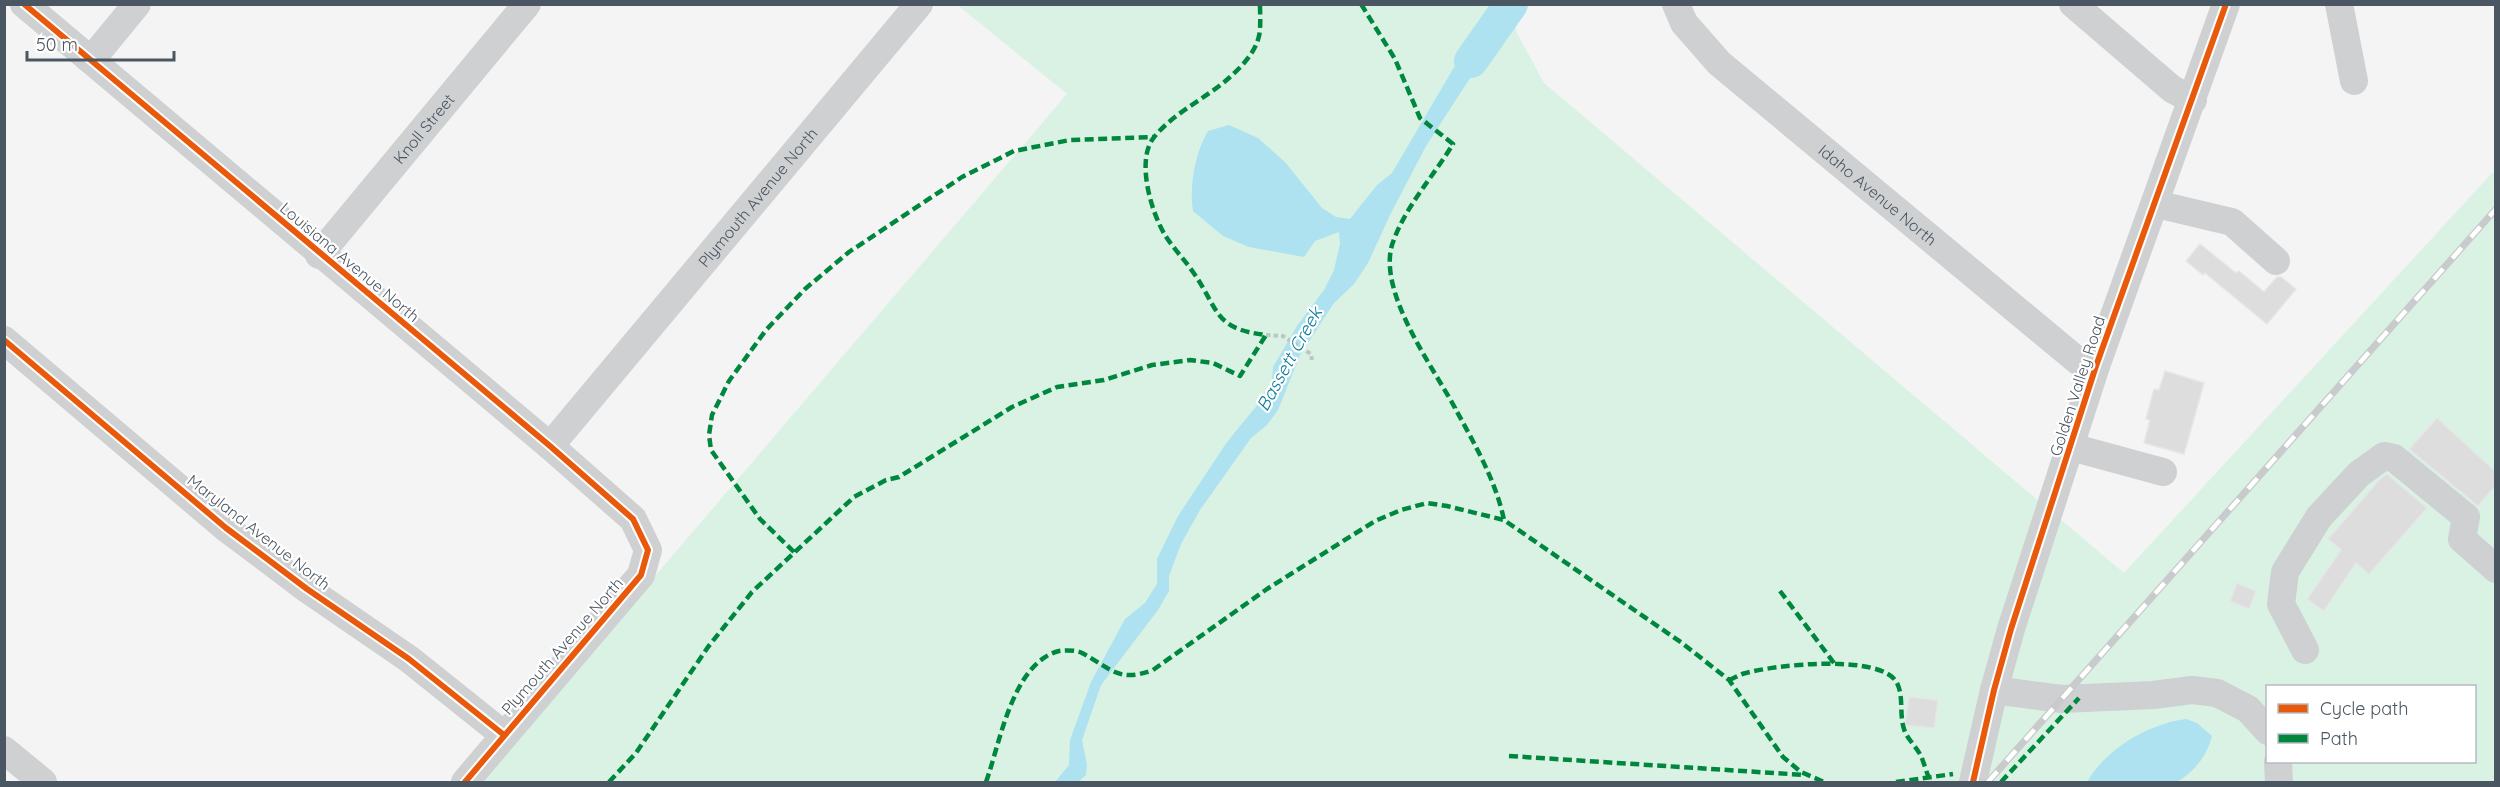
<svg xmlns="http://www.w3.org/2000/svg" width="2500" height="787" font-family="Quicksand,sans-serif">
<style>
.green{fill:#d9f2e3;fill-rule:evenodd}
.water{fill:#aee2f0}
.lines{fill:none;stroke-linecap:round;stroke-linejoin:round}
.river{stroke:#aee2f0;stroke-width:34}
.building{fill:#ddddde;stroke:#e5e6e7;stroke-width:1.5}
.path{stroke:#bcc7c4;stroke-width:4;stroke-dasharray:4.5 3;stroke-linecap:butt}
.minor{stroke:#ced0d2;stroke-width:28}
.rail-casing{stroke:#c9cacc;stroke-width:7}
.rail{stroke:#fff;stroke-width:4.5;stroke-dasharray:14;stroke-linecap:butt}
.quiet{stroke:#00873e;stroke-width:4.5;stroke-dasharray:9 4.5;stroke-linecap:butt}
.cycleway-casing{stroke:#fff;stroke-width:10}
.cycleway{stroke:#e8590c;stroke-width:6}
.labels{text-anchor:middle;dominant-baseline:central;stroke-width:4.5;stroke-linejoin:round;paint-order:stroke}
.street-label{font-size:16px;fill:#4a5661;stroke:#fff}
.water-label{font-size:18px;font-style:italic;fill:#0c7c9b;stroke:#fff}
</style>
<rect width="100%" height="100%" fill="#f4f4f4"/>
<path class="green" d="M962 5H1515L1516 31 1544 83 2124 573 2493 172 2495 174V782H479L1067 94 960 7ZM2268 686H2474V762H2268Z"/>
<path class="water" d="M1492 19 1508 35 1474 72 1426 146 1390 215 1368 263 1354 284 1334 303 1300 355 1278 410 1267 425 1251 438 1200 510 1181 544 1169 576V591L1158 610 1101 685 1082 740 1087 765 1086 775 1078 782H1055L1069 765 1070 740 1091 682 1125 619 1145 603 1157 584V559L1178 516 1227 442 1268 392 1272 381 1273 367 1297 326 1324 290 1334 270 1340 244 1339 232 1315 241 1304 257 1249 247 1223 236 1193 211C1189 186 1195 153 1208 131L1229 125 1258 138 1285 162 1322 208 1336 217 1350 219 1377 185 1392 173 1453 69Z
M2186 719 2197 723 2212 736C2207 756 2194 772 2177 782H2087C2106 749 2148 724 2186 719Z"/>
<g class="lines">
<path class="river" d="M1471 61 1511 4"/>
</g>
<path class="building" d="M2200 244 2236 273 2239 271 2264 292 2277 277H2281L2296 289 2267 324 2205 273 2203 275 2186 261Z
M2165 371 2204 383 2184 454 2144 443 2150 420 2146 419 2154 389 2159 390Z
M2437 418 2496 472V485L2478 506 2409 449Z
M2387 474 2427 508 2369 574 2356 563 2324 611 2307 599 2341 550 2328 539 2380 479Z
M2237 583 2256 591 2249 609 2230 601Z
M1909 697 1938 700 1934 728 1905 725Z"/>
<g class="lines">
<path class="path" d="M1266 335 1283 336 1311 354 1312 360"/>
<g class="minor">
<path d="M24 4 550 446 633 519 648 550 641 575 465 782"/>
<path id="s1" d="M1676 4 1684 23 1719 63 2078 361 2096 366"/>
<path d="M2073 4 2172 89 2193 100"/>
<path d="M2339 4 2354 81"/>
<path d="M91 60 137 4"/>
<path d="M2156 204 2232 222 2276 261"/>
<path id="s2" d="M319 255 527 4"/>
<path d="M4 340 226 528 307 589 409 659 504 735"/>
<path id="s3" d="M550 446 919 4"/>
<path d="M2071 447 2163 472"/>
<path d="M2305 650 2281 604 2285 572 2319 517 2359 474 2384 456 2394 458 2466 517 2462 539 2496 569"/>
<path d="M1994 690 2062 699 2153 695 2192 690 2217 693 2248 709 2268 731"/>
<path d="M4 750 43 782"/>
<path d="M2278 762 2279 782"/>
<path d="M1973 782 1994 690 2011 629 2096 366 2226 4"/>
</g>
<defs>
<path id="rail" d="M1988 782 2496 209"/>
</defs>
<use href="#rail" class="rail-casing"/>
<use href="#rail" class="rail"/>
<path class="quiet" d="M1361 4 1395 59 1420 118 1453 144C1433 177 1404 208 1392 245 1378 293 1433 367 1455 408 1474 443 1496 481 1504 520
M794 552 760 519 711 450 709 435 712 415 729 381 766 330 805 289 849 252 962 177 1014 151 1070 140 1154 137
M1780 591 1834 663
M1729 680C1735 678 1740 674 1746 673 1774 665 1882 653 1897 683 1904 697 1899 714 1904 729 1907 739 1916 746 1921 756 1924 763 1926 771 1929 778
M1509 756 1805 775
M609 782 636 753 708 647 752 592 854 497 886 480 899 477 1012 407 1057 387 1104 380 1152 365 1190 360 1213 363 1240 376 1266 335C1213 329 1219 309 1193 272 1184 259 1173 248 1165 235 1151 212 1135 158 1155 136 1176 111 1207 98 1230 77 1242 66 1255 53 1259 36 1261 27 1260 15 1260 4
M986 782C1000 744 1012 663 1059 651 1066 650 1076 650 1082 653 1112 669 1118 683 1153 670L1267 589 1375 521 1401 510 1427 503 1447 506 1504 520 1682 643 1729 680 1783 757 1801 772 1824 782
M1896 782 1953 774
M2001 782 2079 698"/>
<defs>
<path id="cycleway" d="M24 4 550 446 633 519 648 550 641 575 465 782
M4 340 226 528 307 589 409 659 504 735
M1973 782 1994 690 2011 629 2096 366 2226 4"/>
</defs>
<use href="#cycleway" class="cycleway-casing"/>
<use href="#cycleway" class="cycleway"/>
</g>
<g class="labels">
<g class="street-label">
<text stroke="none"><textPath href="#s2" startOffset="164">Knoll Street</textPath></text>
<text stroke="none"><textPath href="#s1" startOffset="280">Idaho Avenue North</textPath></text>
<text stroke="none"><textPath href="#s3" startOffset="324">Plymouth Avenue North</textPath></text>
<text transform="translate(350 262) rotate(40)">Louisiana Avenue North</text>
<text transform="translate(2077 386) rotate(-72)">Golden Valley Road</text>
<text transform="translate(259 532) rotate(38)">Maryland Avenue North</text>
<text transform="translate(562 646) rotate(-49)">Plymouth Avenue North</text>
</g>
<g class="water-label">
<text transform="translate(1289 359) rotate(-61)">Bassett Creek</text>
</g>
</g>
<rect width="2500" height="787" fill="none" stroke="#4a5661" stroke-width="12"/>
<rect x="2266" y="685" width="210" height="78" fill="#ffffff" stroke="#b7bbc0" stroke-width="1.5"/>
<rect x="2278" y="704" width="30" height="9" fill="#e8590c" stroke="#b7bbc0" stroke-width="1.5"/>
<text x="2320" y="715" font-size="18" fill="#4a5661">Cycle path</text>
<rect x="2278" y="734" width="30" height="9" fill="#00873e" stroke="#b7bbc0" stroke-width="1.5"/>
<text x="2320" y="745" font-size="18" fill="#4a5661">Path</text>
<path d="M27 51v9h147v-9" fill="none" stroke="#4a5661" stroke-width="3"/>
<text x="36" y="51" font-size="18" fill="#4a5661" stroke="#ffffff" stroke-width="4.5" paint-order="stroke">50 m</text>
</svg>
